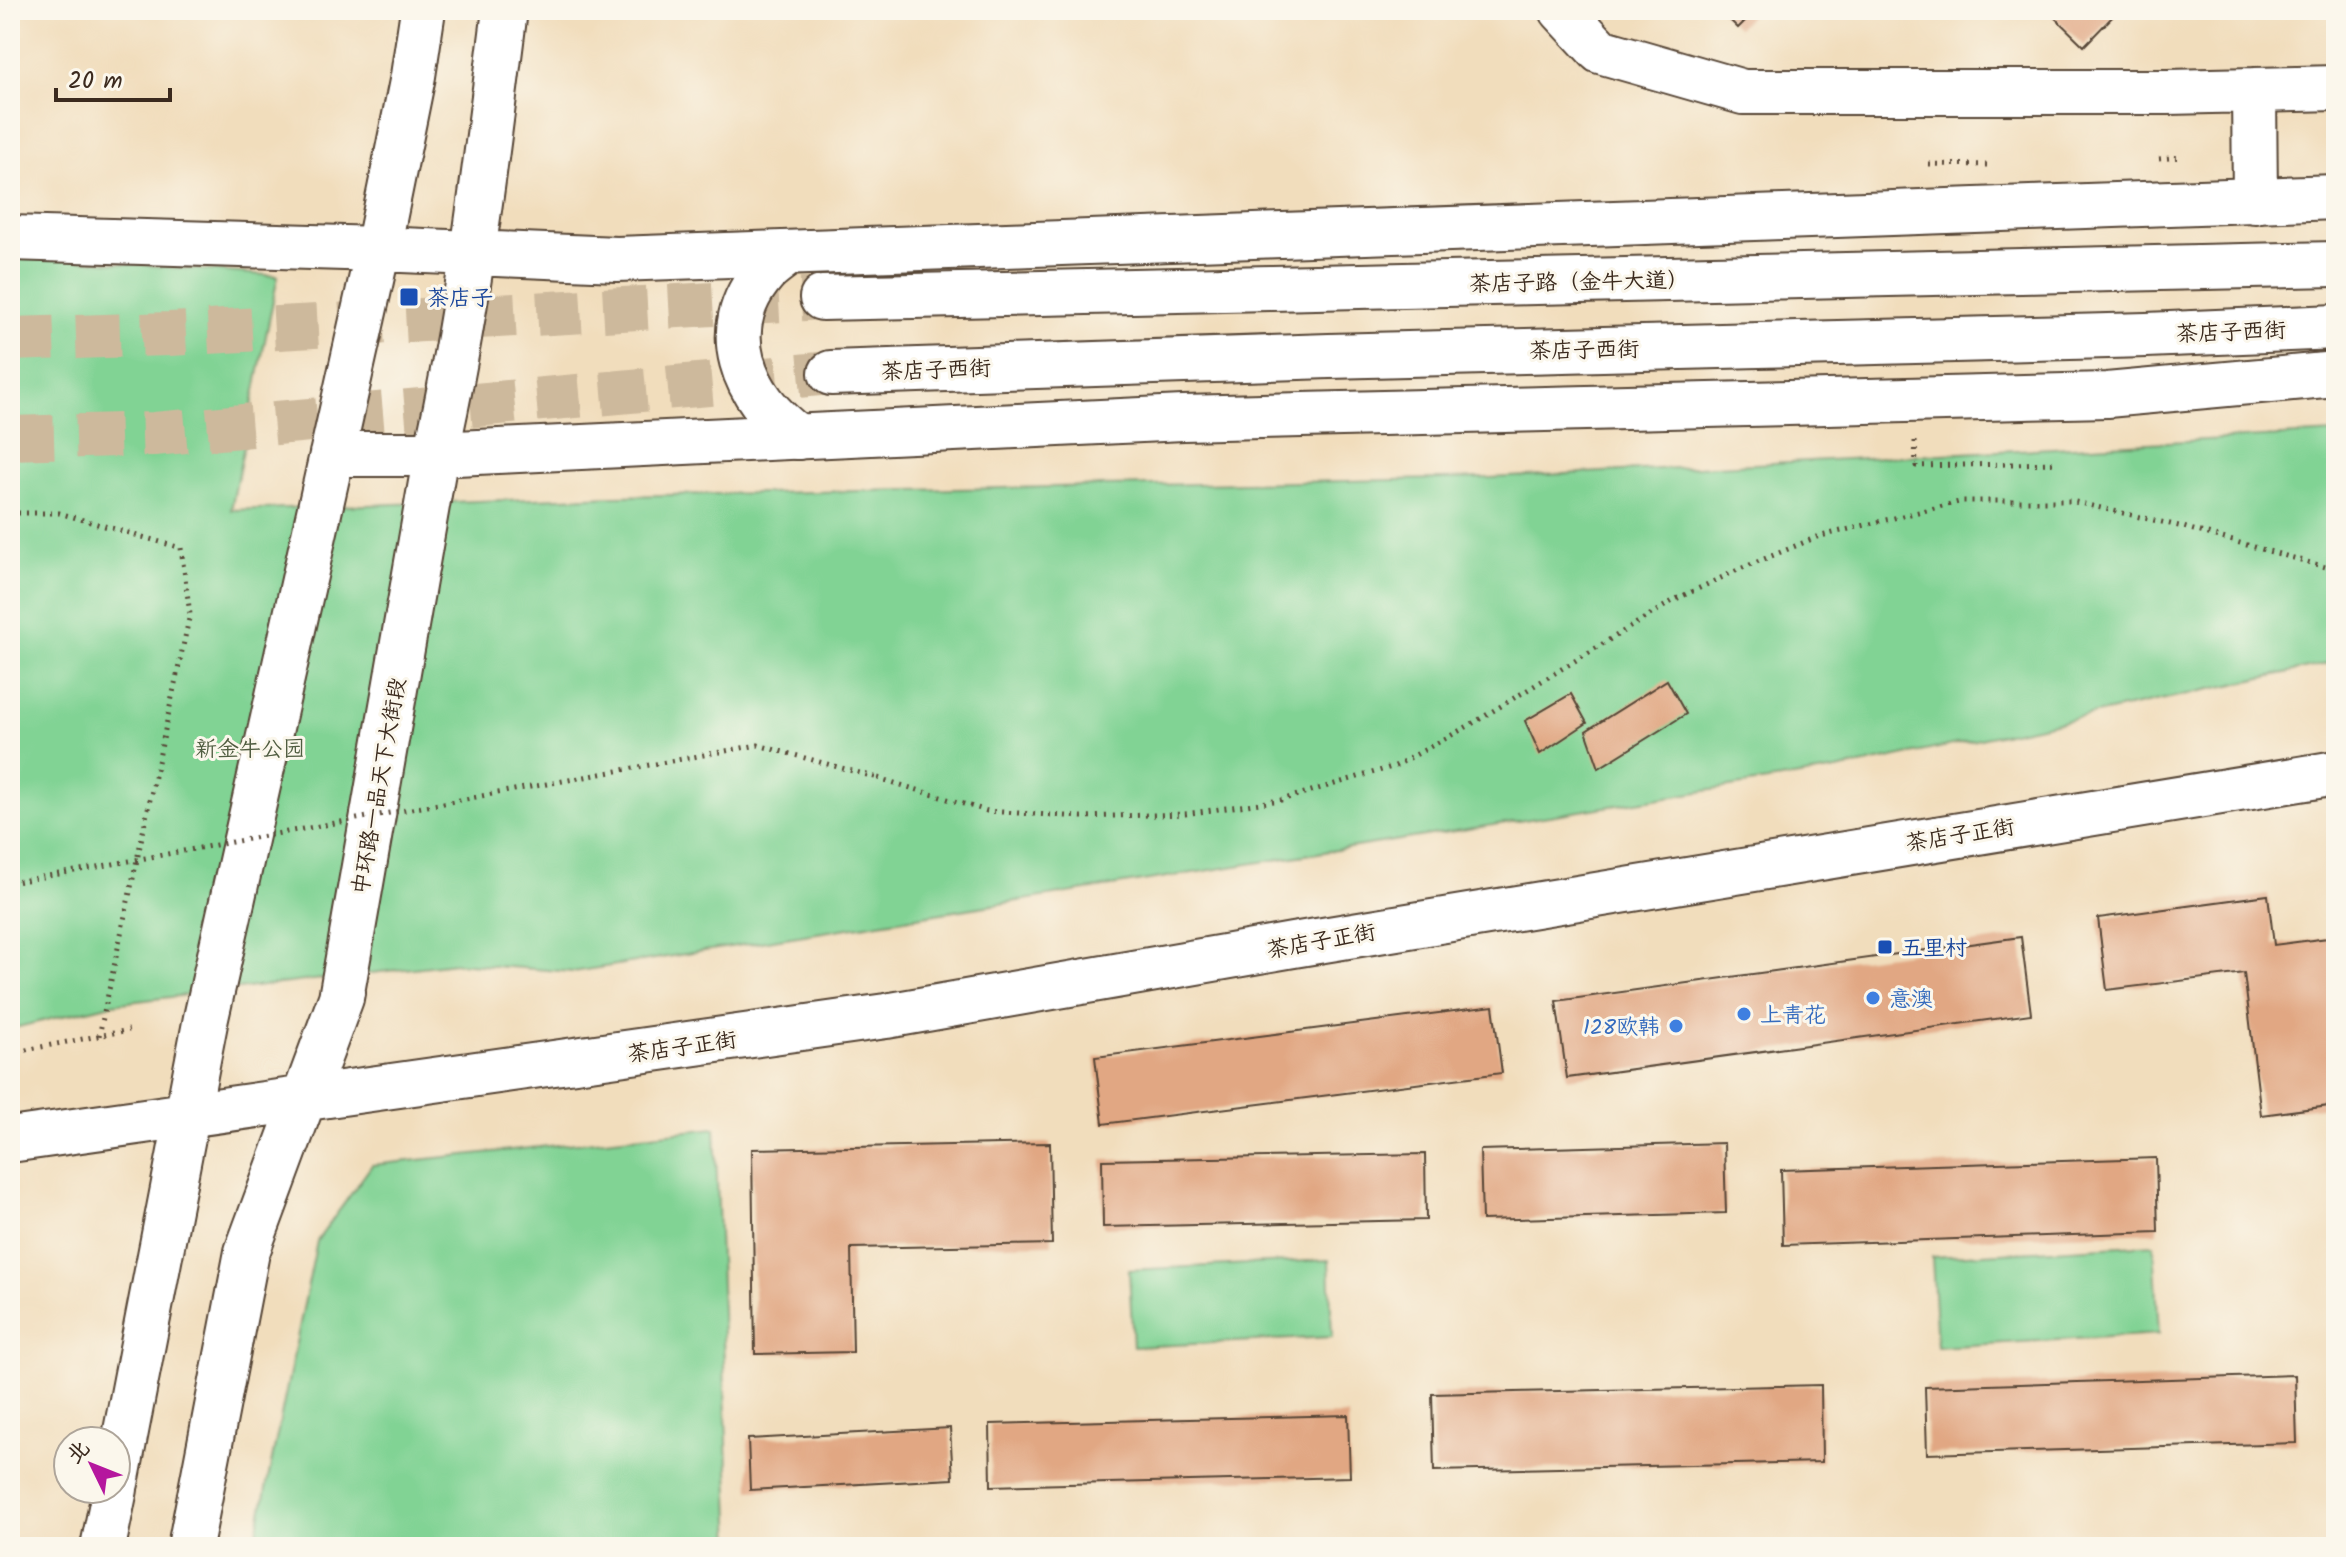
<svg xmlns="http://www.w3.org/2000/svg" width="2346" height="1557" font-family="Kalam,'LXGW WenKai TC',sans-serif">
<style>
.green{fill:#81d394;stroke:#5e7e59;stroke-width:2}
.building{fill:#e1a783}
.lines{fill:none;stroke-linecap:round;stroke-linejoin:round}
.highway-tunnel{stroke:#cdb99c;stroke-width:44;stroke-dasharray:44 22;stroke-linecap:butt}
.minor-casing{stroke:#564536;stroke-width:48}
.major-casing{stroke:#564536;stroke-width:48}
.highway-casing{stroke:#564536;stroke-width:48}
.path{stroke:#564536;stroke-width:5;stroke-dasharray:2 6;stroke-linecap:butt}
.minor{stroke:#fff;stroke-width:44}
.major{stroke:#fff;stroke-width:44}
.highway{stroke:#fff;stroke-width:44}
.path-bridge{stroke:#564536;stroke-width:5;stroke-dasharray:2 6;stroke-linecap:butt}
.transit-dot{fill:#1a4fb4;stroke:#fbf7ec;stroke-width:3}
.shop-dot{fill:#3f7fe0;stroke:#fbf7ec;stroke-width:3}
.labels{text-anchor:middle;stroke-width:6;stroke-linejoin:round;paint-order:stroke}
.street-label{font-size:22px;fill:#3b2a1e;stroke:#fbf7ec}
.transit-label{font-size:22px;fill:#164399;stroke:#fbf7ec;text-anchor:start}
.park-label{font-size:22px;fill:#505d41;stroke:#fbf7ec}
.shop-label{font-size:22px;fill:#366cbe;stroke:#fbf7ec;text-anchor:start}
</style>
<rect width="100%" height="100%" fill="#fbf7ec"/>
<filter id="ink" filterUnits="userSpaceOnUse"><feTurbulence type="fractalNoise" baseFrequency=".0125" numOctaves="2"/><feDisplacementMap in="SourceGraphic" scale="16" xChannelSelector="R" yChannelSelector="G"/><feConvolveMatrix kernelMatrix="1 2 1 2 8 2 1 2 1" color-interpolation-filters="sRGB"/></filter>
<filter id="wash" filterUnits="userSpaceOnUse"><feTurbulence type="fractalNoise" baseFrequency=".006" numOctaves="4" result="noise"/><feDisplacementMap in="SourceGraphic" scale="32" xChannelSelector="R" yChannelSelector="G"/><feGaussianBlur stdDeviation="1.8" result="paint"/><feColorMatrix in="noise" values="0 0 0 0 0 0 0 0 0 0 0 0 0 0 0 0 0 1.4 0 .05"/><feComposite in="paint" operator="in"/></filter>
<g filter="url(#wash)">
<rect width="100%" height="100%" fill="#f1ddbc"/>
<path class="green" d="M34,256L278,276L231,510L615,496L1490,478L2336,433V662L1837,770L573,972L455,963L112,1004L10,1029V258Z
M715,1128L731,1547H254L317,1241L372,1165Z
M2154,1244L2159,1334L1937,1347L1932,1257Z
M1329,1260L1332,1337L1133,1347L1129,1270Z"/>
<g id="blocks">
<path class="building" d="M1720,10H1756L1738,28Z
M2047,10H2119L2084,46Z
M1667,680L1686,714L1599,768L1586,731Z
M1571,694L1587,723L1540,754L1525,721Z
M2268,895L2274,945L2336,937V1105L2261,1115L2244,973L2107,990L2098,918Z
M2021,937L2031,1014L1567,1078L1556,1001Z
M1493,1006L1502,1073L1103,1124L1095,1057Z
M1050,1143L1052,1244L851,1248L853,1352L755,1354L752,1149Z
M1724,1143L1726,1213L1482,1220L1480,1150Z
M1425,1154L1426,1220L1103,1227L1102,1160Z
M2156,1158L2158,1232L1783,1245L1781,1170Z
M2295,1375L2297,1443L1927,1454L1925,1387Z
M2336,1382V1437H2332L2329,1383Z
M1821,1385L1822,1462L1434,1471L1432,1394Z
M1348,1415L1350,1477L991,1486L990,1424Z
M950,1428L953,1479L750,1490L748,1439Z"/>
</g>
</g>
<g filter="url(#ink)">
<use href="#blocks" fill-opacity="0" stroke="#564536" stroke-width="2"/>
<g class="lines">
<path class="highway-tunnel" d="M10,339L170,334L822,298
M10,438L154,434L831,373"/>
<g class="minor-casing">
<path id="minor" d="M1562,10L1600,51L1743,92H2168L2336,88
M2254,90L2255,201
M10,238L378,249
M788,253C780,260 771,265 764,273C715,329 743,398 798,437"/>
</g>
<g class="major-casing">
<path id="major" d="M378,249L617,259L2336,197
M332,454H436L1183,418L2107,395L2336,374
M10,1140L886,1016L1293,945L2336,773
M116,1483L206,1018L378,249L413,76L423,10
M103,1547L115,1489
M190,1547L247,1252L341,998L436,454C469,307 486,159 505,10"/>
</g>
<g class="highway-casing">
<path id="highway" d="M822,298L2336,264
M831,373L1329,356L2146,335L2336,327"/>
</g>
<path class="path" d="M2159,159L2182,157
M1929,164L1989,165
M1915,441L1916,466L2057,463
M10,513H59L181,548L190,614L99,1036
M878,778L987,811L1082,817L1185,814L1281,800L1395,766L1470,725L1676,599L1740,569L1817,537L1963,501H2071L2183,527L2336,570
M10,1053L129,1030"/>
<use href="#minor" class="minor"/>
<use href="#major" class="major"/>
<use href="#highway" class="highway"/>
<path class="path-bridge" d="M10,883L758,745L878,778"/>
</g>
</g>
<g class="transit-dot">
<rect x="399" y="287" width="20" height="20" rx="4"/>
<rect x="1877" y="939" width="16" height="16" rx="4"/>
</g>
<g class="shop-dot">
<circle cx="1873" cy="998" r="8"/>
<circle cx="1744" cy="1014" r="8"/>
<circle cx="1676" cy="1026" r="8"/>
</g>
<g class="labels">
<g class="street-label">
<text transform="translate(1579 281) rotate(-1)" y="8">茶店子路（金牛大道）</text>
<text transform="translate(2231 331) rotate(-2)" y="8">茶店子西街</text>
<text transform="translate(1584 349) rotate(-1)" y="8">茶店子西街</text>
<text transform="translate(936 369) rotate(-2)" y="8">茶店子西街</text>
<text transform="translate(378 786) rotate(-80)" y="8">中环路一品天下大街段</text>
<text transform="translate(1960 834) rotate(-9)" y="8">茶店子正街</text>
<text transform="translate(1321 940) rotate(-10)" y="8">茶店子正街</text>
<text transform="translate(682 1046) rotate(-8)" y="8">茶店子正街</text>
</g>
<g class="transit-label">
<text x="427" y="305">茶店子</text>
<text x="1901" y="955">五里村</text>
</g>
<g class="park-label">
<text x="250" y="756">新金牛公园</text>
</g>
<g class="shop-label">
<text x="1889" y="1006">意澳</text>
<text x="1760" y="1022">上青花</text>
<text x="1660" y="1034" text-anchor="end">128欧韩</text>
</g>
</g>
<rect width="2346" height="1557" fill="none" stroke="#fbf7ec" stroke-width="40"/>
<g transform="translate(92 1465) rotate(313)"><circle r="38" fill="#fbf7ec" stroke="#aea59a" stroke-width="2"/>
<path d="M0-6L14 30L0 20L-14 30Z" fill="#b5179e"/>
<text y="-12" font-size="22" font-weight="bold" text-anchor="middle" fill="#3b2a1e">北</text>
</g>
<path d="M56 88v12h114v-12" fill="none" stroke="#3b2a1e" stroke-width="4"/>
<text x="68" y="88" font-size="24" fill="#3b2a1e" stroke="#fbf7ec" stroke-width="6" paint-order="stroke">20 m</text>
</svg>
